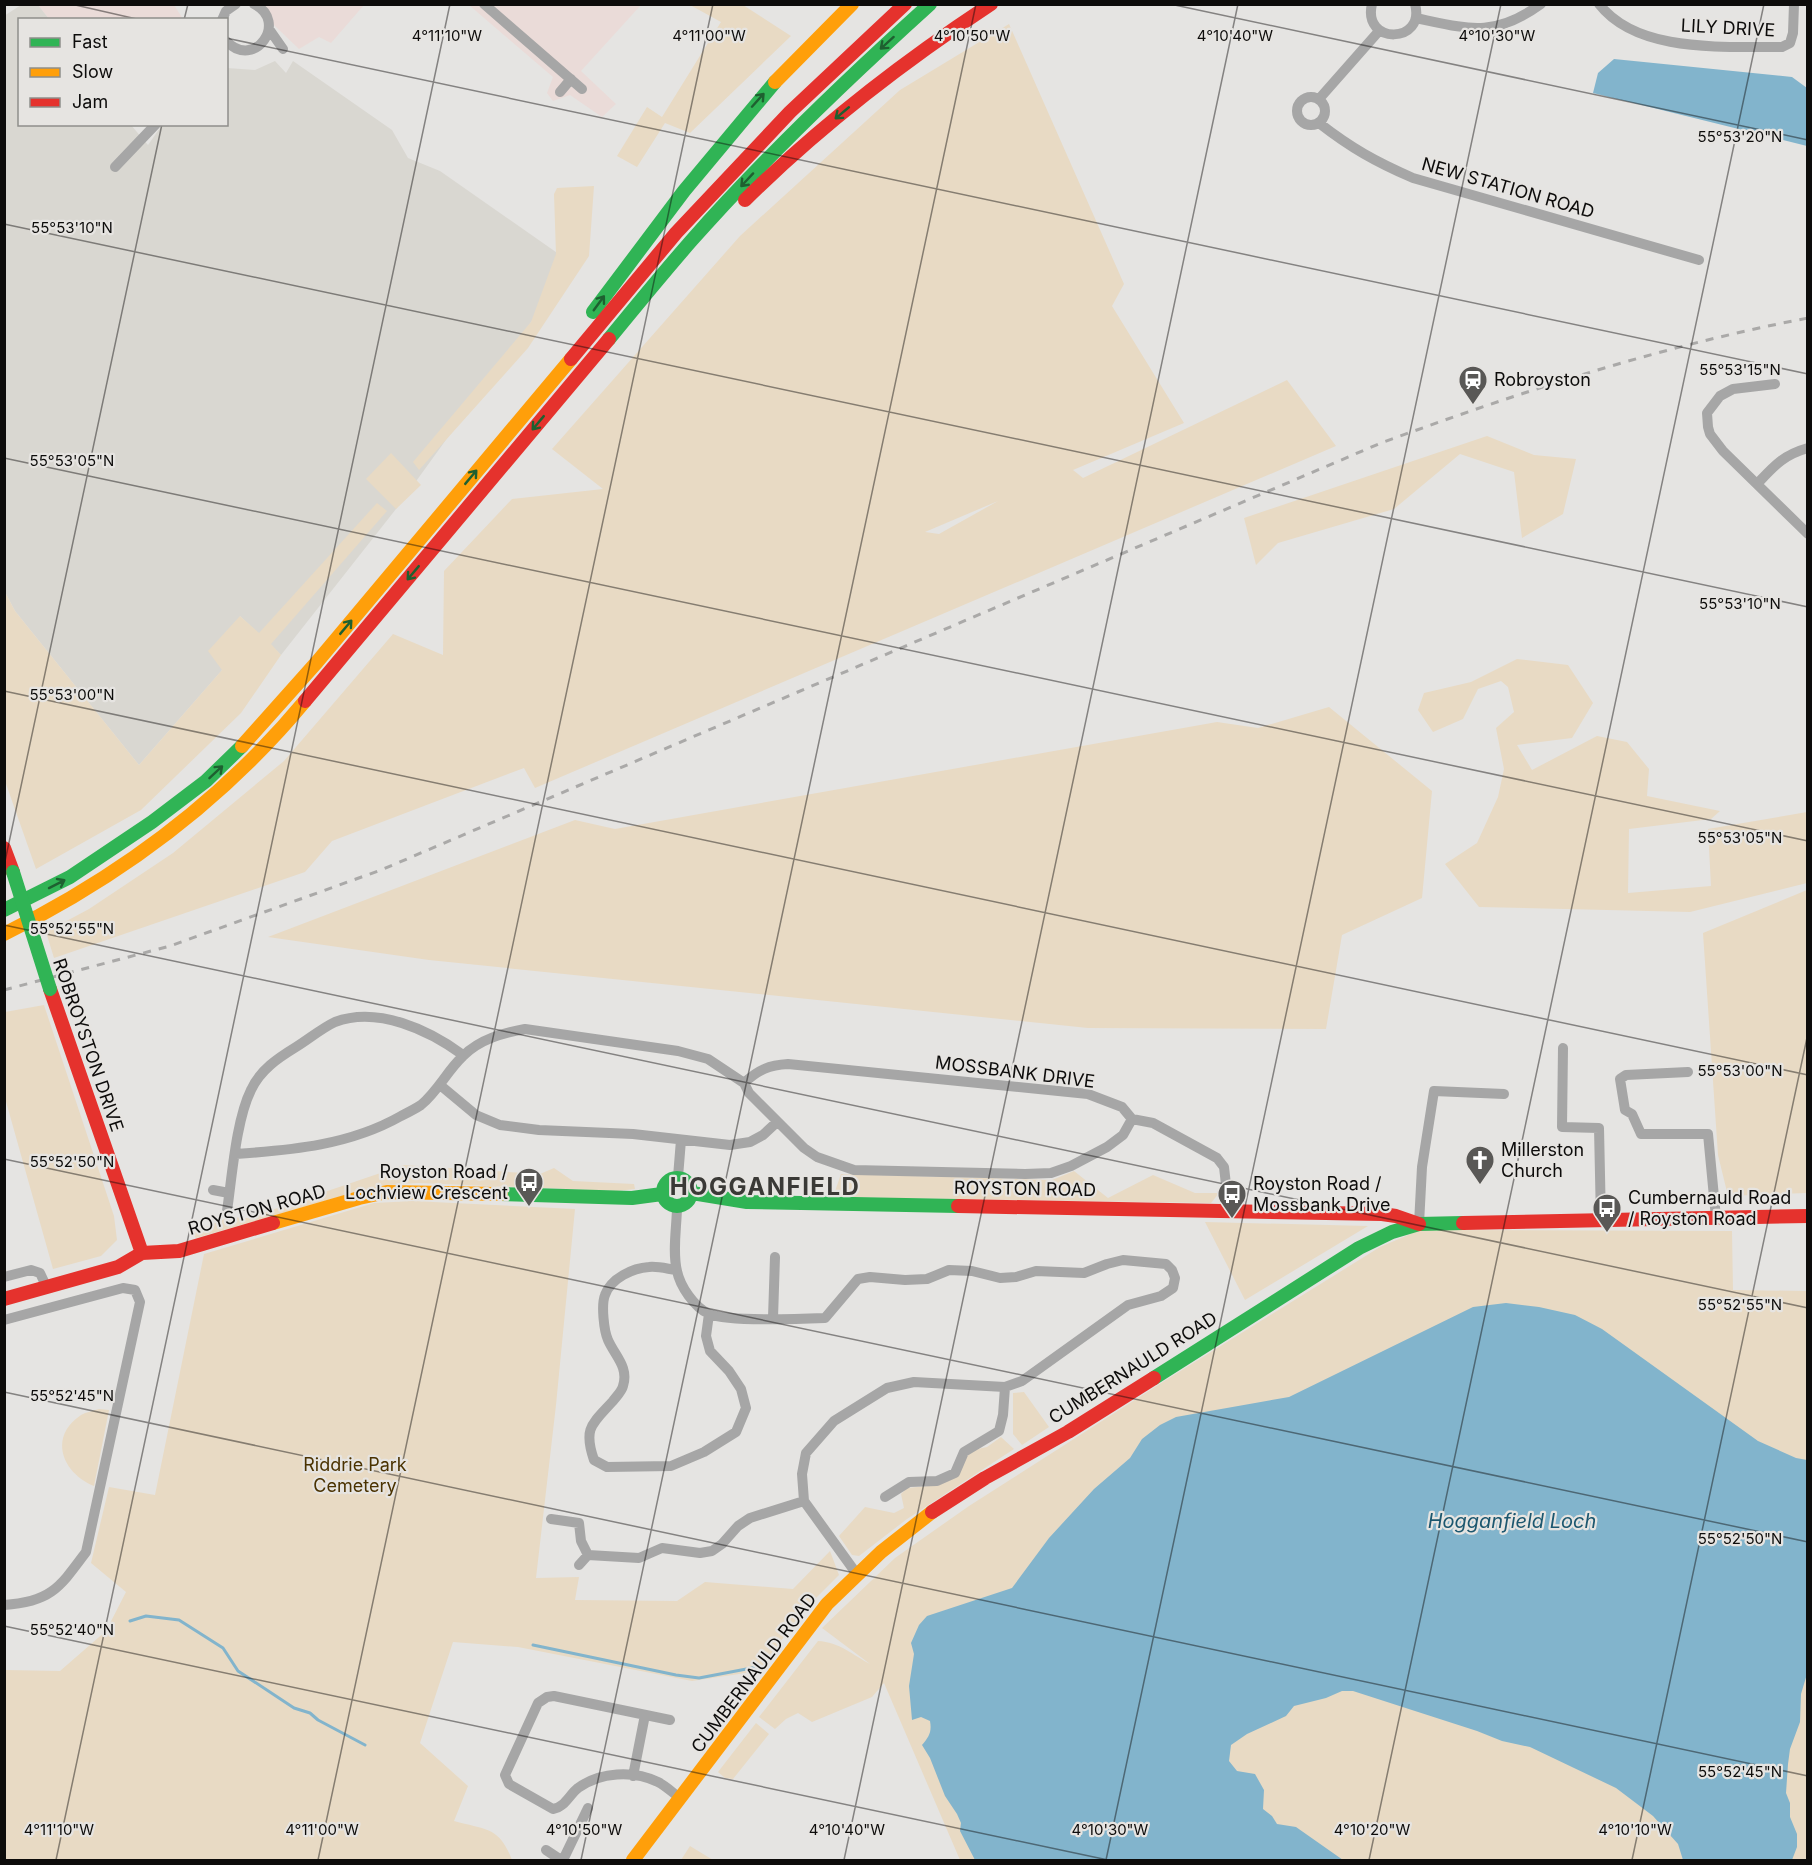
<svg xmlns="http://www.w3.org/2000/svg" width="1812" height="1865" font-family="Inter,sans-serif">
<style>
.commercial{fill:#eadbd8}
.built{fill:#d9d7d1}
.green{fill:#e8dac4;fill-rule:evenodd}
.water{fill:#82b4cc}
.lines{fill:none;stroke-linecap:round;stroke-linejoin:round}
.stream{stroke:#82b4cc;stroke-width:3}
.street{stroke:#a6a6a6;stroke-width:10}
.fast{stroke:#30b455;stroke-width:14}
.slow{stroke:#ff9f0a;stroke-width:14}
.jam{stroke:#e5322d;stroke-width:14}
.rail{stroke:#aaa9a8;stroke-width:3;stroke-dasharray:8 8;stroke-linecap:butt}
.fast-bridge{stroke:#30b455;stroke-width:14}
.oneway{stroke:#1e6030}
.ticks{fill:none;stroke:#0d0c0b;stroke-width:1.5;stroke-opacity:0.45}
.labels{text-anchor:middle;stroke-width:4.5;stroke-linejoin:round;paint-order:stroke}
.street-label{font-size:18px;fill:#0d0c0b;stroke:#e6e4e1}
.poi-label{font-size:18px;fill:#0d0c0b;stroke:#e6e4e1;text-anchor:start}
.park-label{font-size:18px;fill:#4a3200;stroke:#e6e4e1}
.water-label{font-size:20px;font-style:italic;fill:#1c576f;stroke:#e6e4e1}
.district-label{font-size:24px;font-weight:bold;letter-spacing:1.5px;fill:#3a3936;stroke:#e6e4e1}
.ticks-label{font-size:15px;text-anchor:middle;fill:#0d0c0b;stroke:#e6e4e1;stroke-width:4.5;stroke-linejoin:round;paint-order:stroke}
</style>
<rect width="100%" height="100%" fill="#e5e4e2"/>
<path class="commercial" d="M38,5H174L183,19H49Z
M253,5H364L331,43L319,37L299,49Z
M469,5H641L581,71L616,104L602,117L570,95L553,101L547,93L553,77Z"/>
<path class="built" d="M21,5H38L49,19L20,20V124L131,125L148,145L162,125L226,124L227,68L255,70L275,61L286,73L293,61L392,130L408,158L440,171L573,264L396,509L281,655L240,616L223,669L139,765L15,611L5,592L4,16Z"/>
<path class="green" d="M690,5H743L791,36L690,133L665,123L637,167L617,156L647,107L662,117L721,22Z
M1009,24L1124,284L1112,306L1184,423L1073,470L1083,478L1287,380L1336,446L535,788L524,768L332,841L305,872L54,958L46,932L89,909L173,853L284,761L393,634L443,655L444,571L512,499L603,489L552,449L740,236L900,90ZM998,501L939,534L925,532Z
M594,186L589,256L528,348L419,470L413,462L531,322L556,254L554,194L557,188Z
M1487,436L1534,455L1576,459L1563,514L1522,538L1514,472L1460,454L1394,509L1278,543L1256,565L1244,518Z
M391,453L421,485L396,509L366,479Z
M377,503L387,511L271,644L281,655L241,713L141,810L36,869L5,781V592L15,611L139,765L222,670L208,651L240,616L259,633Z
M1517,659L1568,665L1593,703L1572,738L1517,745L1532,770L1597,736L1627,742L1649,769L1647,796L1720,811L1711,819L1629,829L1628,893L1711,886L1708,829L1807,812V883L1690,912L1479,907L1445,864L1477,843L1498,797L1504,769L1496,728L1514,712L1508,687L1501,681L1478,689L1463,719L1433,732L1418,710L1424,693L1471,682Z
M1329,707L1432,791L1422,898L1342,935L1326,1029L1088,1028L429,960L268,937L575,820L615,829L1217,722L1258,728Z
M1807,890V1193L1728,1196L1718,1155L1703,933Z
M44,1005L114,1216L117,1240L101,1256L53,1269L5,1098V1012Z
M404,1165L540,1174L554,1168L573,1181L634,1184L635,1189L617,1191L418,1183L388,1185L359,1191L196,1238L192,1233L229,1217L248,1218Z
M1074,1171L1108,1198L1153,1175L1195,1193H1219L1211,1203L833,1197L841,1174L1052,1180Z
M413,1201L575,1209L556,1405L536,1578L579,1577L575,1600L677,1601L705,1582L793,1589L830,1551L839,1575L802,1612L759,1671L692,1681L518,1647L453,1642L420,1743L468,1786L454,1821C486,1830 499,1826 512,1860H5V1670L60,1671L106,1631L126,1592L91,1563L109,1487L155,1495L204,1254L374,1203Z
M1205,1222L1368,1226L1245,1300Z
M1420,1230L1732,1231L1733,1290L1807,1291V1860H960L884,1683L872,1697L812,1722L798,1713L786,1719L775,1729L759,1717L818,1641C839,1642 853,1655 870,1664L822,1628L895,1558L969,1506L1166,1380L1380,1247Z
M1024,1392L1049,1427L1022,1445L1013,1434V1393Z
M99,1409L109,1410L94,1486C62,1473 48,1437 81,1415C86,1412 93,1411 99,1409Z
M1001,1437L1014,1449L907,1519L859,1556L852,1555L839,1536L865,1507L894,1513L904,1508L901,1494L907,1488L939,1485L973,1450L987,1447Z
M756,1723L769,1734L733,1779L725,1778L718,1772Z
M690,1846L713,1860H681Z"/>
<path class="water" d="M1614,59L1792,77L1807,88V146L1593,93L1598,73Z
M1506,1303L1539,1307L1575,1315L1602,1329L1758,1441L1796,1458L1807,1460V1674L1801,1694L1800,1722L1790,1749L1788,1764L1786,1793L1790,1803V1817L1797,1834V1847L1792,1860H1683L1678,1844L1653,1816L1616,1788L1530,1747L1502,1741L1477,1731L1353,1691H1342L1326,1698L1294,1706L1286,1716L1247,1734L1231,1745L1229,1761L1237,1771L1255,1774L1264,1790L1263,1809L1272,1816L1277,1824L1296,1827L1343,1860H975L960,1831L961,1823L957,1814L945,1796L930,1758L922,1745C929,1737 932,1732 930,1721L921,1717L912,1720L909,1686L914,1654L911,1643L919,1625L927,1616L1012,1588L1049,1538L1094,1489L1130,1458L1142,1439L1160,1425L1176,1417L1289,1397L1473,1307Z"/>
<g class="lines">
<path class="stream" d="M130,1621L146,1616L179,1620L223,1648L238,1671L294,1708L310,1713L318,1720L365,1745
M533,1645L676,1675L699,1678L757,1667"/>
<path class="street" d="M484,4L582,89
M1372,4C1362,45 1426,44 1415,4
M1599,4C1638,54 1725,46 1782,47L1790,43L1793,33L1794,4
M1416,18C1468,29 1494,38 1541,4
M222,20L226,11L236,4
M269,29L283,49
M226,41C255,71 289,21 254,4
M560,92L571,79
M1297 111a14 14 0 1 1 28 0a14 14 0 1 1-28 0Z
M1319,99L1379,31
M1319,123C1351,148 1376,162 1413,178L1699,260
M115,167L156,124
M1775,384L1733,389L1720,396L1707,413L1708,427L1710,434L1723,451L1808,534
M1757,484C1774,466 1783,455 1808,448
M1563,1048L1562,1127L1599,1128L1601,1221
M1688,1072L1626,1075L1620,1079L1625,1110L1632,1114L1641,1134H1708L1716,1218
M744,1083C758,1070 769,1065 788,1064L1088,1094L1122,1107L1132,1119L1153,1123L1217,1158L1224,1167L1229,1211
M440,1085L476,1115L500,1125L539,1130L633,1134L730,1145L750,1142L763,1135L777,1122
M236,1154C293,1150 350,1145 401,1116C407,1113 415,1109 421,1105C438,1091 447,1071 463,1056C480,1039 503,1033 525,1029L678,1051L708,1059L744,1083L749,1093L804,1148L817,1157L854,1170L1025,1174L1051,1173L1071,1166L1107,1147L1123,1135L1132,1119
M678,1177L681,1140
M213,1190L229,1193
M677,1206C677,1226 672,1251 677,1271C680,1286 694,1307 709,1314C729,1322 801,1319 825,1318L858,1279L870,1277L905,1280L927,1279L949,1270L972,1271L1000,1278L1016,1277L1036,1271L1084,1273L1107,1264L1123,1260L1166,1264L1172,1270L1175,1278L1173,1288L1161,1296L1128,1305L1022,1381L1005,1387L914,1382L887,1388L834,1421L806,1453L802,1474L804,1501L856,1573
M227,1211C232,1177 236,1120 251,1090C260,1070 278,1058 296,1047C309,1039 322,1028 335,1022C378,1006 429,1030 463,1055
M1419,1224L1422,1167L1434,1091L1504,1094
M676,1270C668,1269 658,1266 649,1267C633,1268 611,1278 605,1295C601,1305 604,1331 608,1340C615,1356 629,1367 623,1386C622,1391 616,1397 613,1401C592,1424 583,1428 594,1460L607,1467L671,1466L704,1452L736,1432L746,1408L741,1389L729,1371L710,1351L706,1336L709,1314
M4,1277L31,1270L40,1273L47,1288
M773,1318L775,1257
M4,1320L123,1288L135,1290L140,1302L86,1552C60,1587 51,1602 4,1605
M885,1497L909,1482L937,1481L955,1473L964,1452L999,1431L1003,1415L1005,1387
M551,1519L579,1523L581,1541L588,1555
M579,1565L588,1555L639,1558L662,1548L700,1553L712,1551L722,1544L738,1526L750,1518L804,1501
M670,1720L554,1696L547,1697L538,1703L505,1775L509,1784L553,1809C565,1807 569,1795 578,1788C600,1772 633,1770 658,1782C666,1786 673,1793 681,1799
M633,1776L645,1715
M546,1850L561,1860
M563,1860L588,1808"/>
<path class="fast" d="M593,312L684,191L775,82
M609,339C636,306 663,273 691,241C765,157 847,79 930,4
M4,910L70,877L152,822L206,781L242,746
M663 1192a14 14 0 1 1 28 0a14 14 0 1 1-28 0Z
M692,1193L747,1202L958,1206
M501,1194L632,1198L662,1194
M1154,1378L1359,1248L1392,1232L1419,1224L1463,1223"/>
<path class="slow" d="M775,82L852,4
M242,746L317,662L571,359
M4,934C119,877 222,801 305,701
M273,1223L359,1198L387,1192L501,1194
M633,1860L827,1604L881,1552L932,1512"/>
<path class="jam" d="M745,200C820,126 903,62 991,4
M571,359L676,233L790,112L905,4
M305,701L609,339
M4,848L13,872
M50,989L142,1253
M958,1206L1382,1214L1396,1216L1419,1224
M1463,1223L1808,1216
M4,1299L118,1267L142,1253L179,1251L273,1223
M932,1512L985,1478L1068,1432L1154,1378"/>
<path class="rail" d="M4,990L170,946L381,870L1381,443C1520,392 1661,346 1808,318"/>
<path class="fast-bridge" d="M13,872L50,989"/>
</g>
<defs><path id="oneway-shaft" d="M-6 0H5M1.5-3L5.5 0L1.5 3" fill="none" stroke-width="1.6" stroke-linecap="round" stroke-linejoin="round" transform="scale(1.5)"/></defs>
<g class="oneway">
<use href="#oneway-shaft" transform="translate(887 43) rotate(138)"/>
<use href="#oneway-shaft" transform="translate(758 100) rotate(-48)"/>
<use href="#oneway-shaft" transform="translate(842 113) rotate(140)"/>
<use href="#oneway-shaft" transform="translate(747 180) rotate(133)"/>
<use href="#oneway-shaft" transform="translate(599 303) rotate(-54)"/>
<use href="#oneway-shaft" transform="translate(538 423) rotate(130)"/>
<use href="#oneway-shaft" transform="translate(471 477) rotate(-50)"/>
<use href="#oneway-shaft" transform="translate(413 573) rotate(130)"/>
<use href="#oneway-shaft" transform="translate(346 627) rotate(-50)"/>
<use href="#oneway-shaft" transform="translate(216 772) rotate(-43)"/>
<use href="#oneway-shaft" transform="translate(57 884) rotate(-27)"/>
</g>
<path class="ticks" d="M71,4L141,20M1170,4L1808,140M184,20L188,4M226,38L1808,374M4,224L1808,607M4,458L1808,841M4,691L1808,1075M4,866L162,124M4,925L1808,1308M4,1159L1808,1542M4,1392L1808,1776M4,1626L1108,1860M4,1860H9M56,1860L450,4M318,1860L713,4M581,1860L976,4M844,1860L1238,4M1106,1860L1501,4M1369,1860L1764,4M1632,1860L1808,1033"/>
<defs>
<g id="station-pin" transform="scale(1.5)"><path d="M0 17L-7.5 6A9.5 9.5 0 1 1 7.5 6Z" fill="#595856" stroke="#e6e4e1"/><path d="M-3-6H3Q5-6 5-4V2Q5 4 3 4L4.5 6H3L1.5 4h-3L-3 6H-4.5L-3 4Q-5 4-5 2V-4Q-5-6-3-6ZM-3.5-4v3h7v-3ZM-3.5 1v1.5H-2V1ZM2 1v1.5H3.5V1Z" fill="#fff"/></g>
<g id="church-pin" transform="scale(1.5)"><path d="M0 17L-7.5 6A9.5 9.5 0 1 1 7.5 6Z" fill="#595856" stroke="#e6e4e1"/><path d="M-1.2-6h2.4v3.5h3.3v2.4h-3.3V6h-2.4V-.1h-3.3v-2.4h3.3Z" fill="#fff"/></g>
<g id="bus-pin" transform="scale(1.5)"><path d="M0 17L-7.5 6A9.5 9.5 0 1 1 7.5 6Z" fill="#595856" stroke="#e6e4e1"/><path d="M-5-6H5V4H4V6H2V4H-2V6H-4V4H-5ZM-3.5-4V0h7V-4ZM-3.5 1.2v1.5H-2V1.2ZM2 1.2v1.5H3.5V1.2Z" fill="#fff"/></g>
</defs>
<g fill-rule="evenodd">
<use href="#station-pin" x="1473" y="380"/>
<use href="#church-pin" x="1480" y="1160"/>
<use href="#bus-pin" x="529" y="1182"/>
<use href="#bus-pin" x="1232" y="1194"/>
<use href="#bus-pin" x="1607" y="1208"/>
</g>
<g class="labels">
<g class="street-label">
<text transform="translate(1728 28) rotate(3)" y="6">LILY DRIVE</text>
<text transform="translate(1508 188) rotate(16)" y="6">NEW STATION ROAD</text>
<text transform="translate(88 1045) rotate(71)" y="6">ROBROYSTON DRIVE</text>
<text transform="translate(1015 1072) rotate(7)" y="6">MOSSBANK DRIVE</text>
<text transform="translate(1025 1189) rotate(1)" y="6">ROYSTON ROAD</text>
<text transform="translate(257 1210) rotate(-16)" y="6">ROYSTON ROAD</text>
<text transform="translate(1133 1368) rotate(-32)" y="6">CUMBERNAULD ROAD</text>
<text transform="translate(754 1673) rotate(-53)" y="6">CUMBERNAULD ROAD</text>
</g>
<g class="poi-label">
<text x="1494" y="386">Robroyston</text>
<text x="1501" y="1156">Millerston<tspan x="1501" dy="21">Church</tspan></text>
<text x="508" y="1178" text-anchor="end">Royston Road /<tspan x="508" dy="21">Lochview Crescent</tspan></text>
<text x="1253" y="1190">Royston Road /<tspan x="1253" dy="21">Mossbank Drive</tspan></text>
<text x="1628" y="1204">Cumbernauld Road<tspan x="1628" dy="21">/ Royston Road</tspan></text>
</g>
<g class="park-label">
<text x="355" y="1471">Riddrie Park<tspan x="355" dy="21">Cemetery</tspan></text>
</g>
<g class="water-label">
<text x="1512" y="1528">Hogganfield Loch</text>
</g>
<g class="district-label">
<text x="765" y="1195">HOGGANFIELD</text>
</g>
</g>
<g class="ticks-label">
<text x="447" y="41">4°11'10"W</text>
<text x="709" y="41">4°11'00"W</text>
<text x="972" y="41">4°10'50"W</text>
<text x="1235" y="41">4°10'40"W</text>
<text x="1497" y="41">4°10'30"W</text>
<text x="1740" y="142">55°53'20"N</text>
<text x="72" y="233">55°53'10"N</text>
<text x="1740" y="375">55°53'15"N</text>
<text x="72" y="466">55°53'05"N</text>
<text x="1740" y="609">55°53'10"N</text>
<text x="72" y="700">55°53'00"N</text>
<text x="1740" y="843">55°53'05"N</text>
<text x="72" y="934">55°52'55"N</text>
<text x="1740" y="1076">55°53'00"N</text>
<text x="72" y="1167">55°52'50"N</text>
<text x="1740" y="1310">55°52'55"N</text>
<text x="72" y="1401">55°52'45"N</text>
<text x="1740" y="1544">55°52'50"N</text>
<text x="72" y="1635">55°52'40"N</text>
<text x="1740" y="1777">55°52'45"N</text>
<text x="59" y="1835">4°11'10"W</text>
<text x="322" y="1835">4°11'00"W</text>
<text x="584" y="1835">4°10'50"W</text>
<text x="847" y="1835">4°10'40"W</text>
<text x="1110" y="1835">4°10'30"W</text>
<text x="1372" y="1835">4°10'20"W</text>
<text x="1635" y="1835">4°10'10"W</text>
</g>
<rect width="1812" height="1865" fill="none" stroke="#0d0c0b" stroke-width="12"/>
<rect x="18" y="18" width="210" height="108" fill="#e6e4e1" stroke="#8f8e8b" stroke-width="1.5"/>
<rect x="30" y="38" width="30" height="9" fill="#30b455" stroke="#8f8e8b" stroke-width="1.5"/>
<text x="72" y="48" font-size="18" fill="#0d0c0b">Fast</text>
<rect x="30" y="68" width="30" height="9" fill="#ff9f0a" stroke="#8f8e8b" stroke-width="1.5"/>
<text x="72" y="78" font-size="18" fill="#0d0c0b">Slow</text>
<rect x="30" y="98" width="30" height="9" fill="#e5322d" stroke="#8f8e8b" stroke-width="1.5"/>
<text x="72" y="108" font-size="18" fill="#0d0c0b">Jam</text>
</svg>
